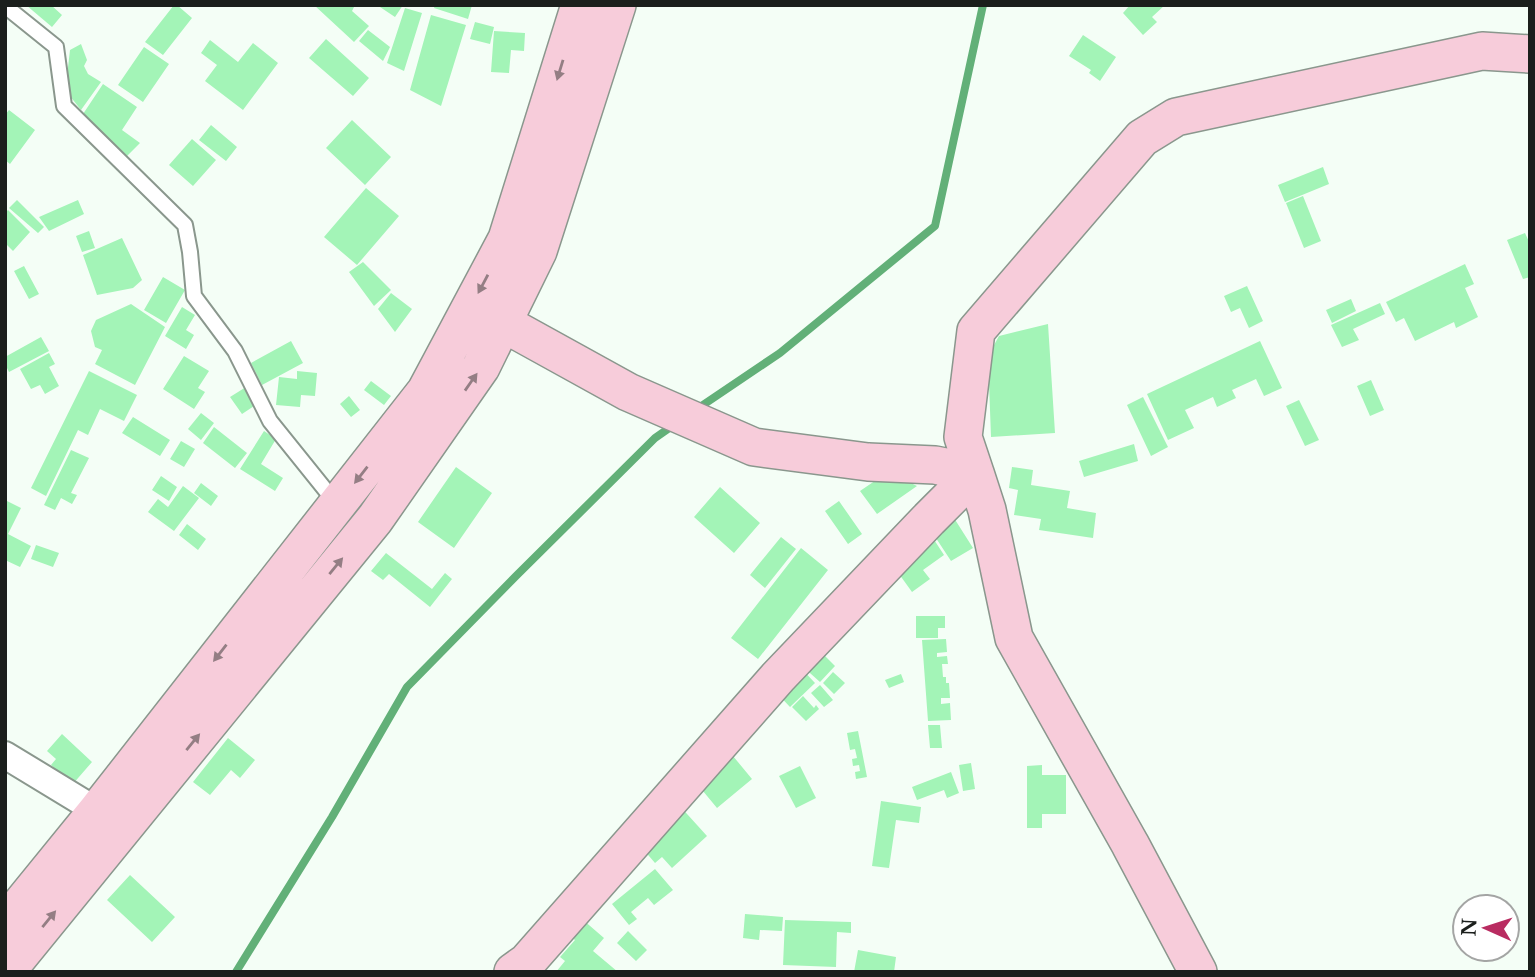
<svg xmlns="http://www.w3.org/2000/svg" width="1535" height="977" font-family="'Libre Baskerville',serif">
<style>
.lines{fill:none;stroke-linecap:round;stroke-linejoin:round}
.stream{stroke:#62b078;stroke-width:8}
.building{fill:#a3f4b7}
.lane-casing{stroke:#8a978d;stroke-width:18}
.street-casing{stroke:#8a978d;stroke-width:30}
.secondary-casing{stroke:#8a978d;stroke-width:40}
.lane{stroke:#fff;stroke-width:14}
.street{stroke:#fff;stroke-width:26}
.secondary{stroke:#f7ccda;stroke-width:37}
.oneway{fill:#947e84}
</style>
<rect width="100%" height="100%" fill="#f4fef6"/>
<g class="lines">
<path class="stream" d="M697,409L780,353L935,226L983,5
M236,972L332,817L407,687L516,576L655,438L675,424"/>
</g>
<path class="building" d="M26,5H51L62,15L52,27Z
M174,5H177L192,18L163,55L145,42Z
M314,5H355L352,11L369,26L354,42Z
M377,5H403L395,17Z
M435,5H472L468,19L434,8Z
M1130,5H1165L1152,17L1157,22L1143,35L1123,13Z
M405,8L422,13L404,71L387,63Z
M431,15L466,25L441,106L410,90Z
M475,22L494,27L490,44L470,39Z
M368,30L390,47L383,61L359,41Z
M494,31L525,33L524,51L511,50L509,73L491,72Z
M1083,35L1116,57L1100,81L1089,73L1091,70L1069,56Z
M326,39L369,78L353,96L309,58Z
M210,40L238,62L253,43L278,63L243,110L205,81L217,65L201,53Z
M81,44L87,60L84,66L88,74L101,82L81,110L70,96L67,76L70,50Z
M144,47L169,64L143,102L118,85Z
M103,84L137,107L122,130L140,143L126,157L83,114Z
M9,110L35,130L10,164L5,160V115Z
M352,120L391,157L365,185L326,148Z
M211,125L237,147L226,161L199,140Z
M192,139L216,160L193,186L169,165Z
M1323,167L1329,184L1285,202L1278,185Z
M366,188L399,216L357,265L324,237Z
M1303,196L1321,241L1304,248L1286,203Z
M17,200L44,227L38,233L9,208Z
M78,200L84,214L49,231L39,217Z
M8,210L30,232L13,251L5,243V213Z
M89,231L95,248L82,252L76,236Z
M1525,233L1530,244V277L1523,279L1507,240Z
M122,238L142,280L133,288L97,295L83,255Z
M363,262L391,290L374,306L349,272Z
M1465,264L1474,284L1465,288L1478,317L1456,328L1454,322L1415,341L1404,318L1396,322L1386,302Z
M24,266L39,294L29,299L14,271Z
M163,277L185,290L166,323L144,310Z
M1247,286L1263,321L1249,328L1240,308L1231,312L1224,296Z
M391,293L412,309L395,332L378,309Z
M1351,299L1356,311L1332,323L1326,310Z
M1380,303L1385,314L1353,329L1359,340L1342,347L1331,325Z
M131,304L165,327L135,385L95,364L102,350L95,347L91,331L96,320Z
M182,307L195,315L186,330L194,335L186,349L165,336Z
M1048,324L1055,433L991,437L988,356L999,336Z
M41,337L49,351L9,372L5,364V357Z
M291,341L303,363L262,385L251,363Z
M1260,341L1282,388L1264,396L1256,379L1232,390L1236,398L1217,407L1213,397L1185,410L1194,428L1168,440L1147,394Z
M49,353L55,364L49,367L59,386L45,394L40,385L31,389L20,369Z
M184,356L209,371L198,388L205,392L194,409L163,389Z
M89,371L137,395L124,421L100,409L88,435L78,430L46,496L31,488Z
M297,371L317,373L315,396L301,395L300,407L276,405L279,377L297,379Z
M1371,380L1384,410L1370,416L1357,386Z
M371,381L391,396L384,405L364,390Z
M246,387L257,404L242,414L230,397Z
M349,396L360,410L351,417L340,404Z
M1143,397L1168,447L1151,456L1127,405Z
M1299,400L1319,440L1305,446L1286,406Z
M201,413L214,423L201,440L188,429Z
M133,417L170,440L160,456L122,433Z
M214,427L247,453L235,468L203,443Z
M264,431L276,439L261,464L283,478L275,491L240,469Z
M181,441L195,449L184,467L170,459Z
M1134,444L1138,461L1084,477L1079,461Z
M71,450L89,458L71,493L77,495L72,504L61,498L55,510L44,505Z
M456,467L492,493L454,548L418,522Z
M1012,467L1033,470L1031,485L1070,491L1067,508L1096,513L1093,538L1039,530L1041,519L1014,515L1018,490L1009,488Z
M888,472L917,486L877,514L860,491Z
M161,476L177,487L169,501L152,490Z
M201,483L218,496L211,506L194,493Z
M183,486L199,498L174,531L148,512L158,499L168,507Z
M720,487L760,523L734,553L694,517Z
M5,500L21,508L8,534L31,546L20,567L5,560Z
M839,501L862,534L848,544L825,511Z
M954,518L973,548L951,561L932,532Z
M187,524L206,539L198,550L179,535Z
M929,532L944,555L923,570L930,579L912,592L889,560Z
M781,537L796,549L765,588L750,575Z
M36,545L59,553L53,567L31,559Z
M801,548L828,570L758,659L731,638Z
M386,553L432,589L445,573L452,579L430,607L389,574L383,580L371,571Z
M916,616H945V628H938V638H916Z
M946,639L947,652L937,653V657L947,656L948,664H942L943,677H946V683H949L950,698H941V704L950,703L951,720L928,721L922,640Z
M817,648L835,666L820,682L801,665Z
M799,666L815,683L790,707L774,690Z
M833,672L845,683L834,694L823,683Z
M901,674L904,682L889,688L885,680Z
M820,685L833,700L824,707L811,693Z
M803,696L814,708L816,705L819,709L806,721L792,707Z
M928,725H940L942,748H930Z
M858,731L867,777L856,779L855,772L860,771L859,765L853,766L852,759L857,758L855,749L850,750L847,733Z
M62,734L92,762L72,785L51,765L56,759L47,751Z
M228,738L255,760L240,778L231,770L210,795L193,782Z
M728,750L752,779L717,808L693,779Z
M971,763L975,789L963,791L959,765Z
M1042,765V775H1066V814H1042V828H1027V766Z
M800,766L816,798L796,808L779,776Z
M951,772L959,793L947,798L944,790L917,800L912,787Z
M881,801L921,807L919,823L896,820L889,868L872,866Z
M678,804L707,836L672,868L662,857L655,863L637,842Z
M655,869L673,890L654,905L648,898L631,912L637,919L629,925L612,904Z
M130,875L175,917L152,942L107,900Z
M745,914L783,917L782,931L760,930L759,940L743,938Z
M582,919L604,938L593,951L618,972H556L565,961L560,957L575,940L569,935Z
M785,920L851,922V933L837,932L836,967L783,965Z
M628,931L647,950L636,961L617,943Z
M858,950L896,957L894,972H854Z"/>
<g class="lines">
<g class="lane-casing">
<path id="lane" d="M5,6L56,47L64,106L185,225L190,252L194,296L235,351L270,421L336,503"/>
</g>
<g class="street-casing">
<path id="street" d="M5,755L97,811"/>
</g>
<g class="secondary-casing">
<path id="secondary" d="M503,323L628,392L754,447L868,462L935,465L975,473L963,437L976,331L1142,138L1176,117L1482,51L1530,54
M5,924L97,811L426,391L507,239L580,5
M6,972L375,519L481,367L538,251L617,5
M513,972L527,962L778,677L929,519L975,473L987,510L1014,638L1130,844L1198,972"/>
</g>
<use href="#lane" class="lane"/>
<use href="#street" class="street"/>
<use href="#secondary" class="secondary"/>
</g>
<defs><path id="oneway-solid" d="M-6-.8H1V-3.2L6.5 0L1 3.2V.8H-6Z" transform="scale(1.75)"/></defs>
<g class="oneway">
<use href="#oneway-solid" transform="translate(560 70) rotate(107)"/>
<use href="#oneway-solid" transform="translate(483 284) rotate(118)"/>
<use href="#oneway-solid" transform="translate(471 382) rotate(-55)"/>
<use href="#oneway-solid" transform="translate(361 475) rotate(128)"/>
<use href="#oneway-solid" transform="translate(336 566) rotate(-51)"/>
<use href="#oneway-solid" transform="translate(220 653) rotate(128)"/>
<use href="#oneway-solid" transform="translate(193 742) rotate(-51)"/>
<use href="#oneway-solid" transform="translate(49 919) rotate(-51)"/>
</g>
<rect width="1535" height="977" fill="none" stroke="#1b1f1c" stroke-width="14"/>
<g transform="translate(1486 928) rotate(273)"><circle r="33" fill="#ffffff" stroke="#a4a5a4" stroke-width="2"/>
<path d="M0-5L12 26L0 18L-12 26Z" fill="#b92c61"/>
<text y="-10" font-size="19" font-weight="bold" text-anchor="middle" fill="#1b1f1c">N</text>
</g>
</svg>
